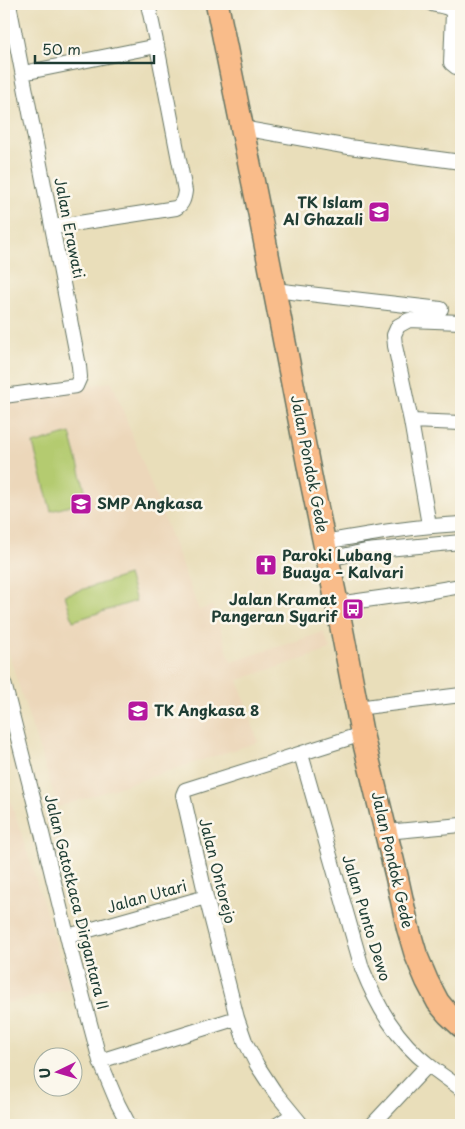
<svg xmlns="http://www.w3.org/2000/svg" width="465" height="1129" font-family="'Playpen Sans',sans-serif">
<style>
.built{fill:#ecd7ba}
.green{fill:#b4cb6f;stroke:#6a8452}
.lines{fill:none;stroke-linecap:round;stroke-linejoin:round}
.minor-casing{stroke:#667563;stroke-width:16}
.primary-casing{stroke:#667563;stroke-width:25}
.minor{stroke:#fff;stroke-width:14}
.primary{stroke:#f9bc8a;stroke-width:22}
.labels{text-anchor:middle;stroke-width:5;stroke-linejoin:round;paint-order:stroke}
.poi-label{font-size:15px;font-weight:bold;fill:#1f3d34;stroke:#fbf7ec;text-anchor:start}
.street-label{font-size:15px;fill:#1f3d34;stroke:#fbf7ec}
</style>
<rect width="100%" height="100%" fill="#fbf7ec"/>
<filter id="ink" filterUnits="userSpaceOnUse"><feTurbulence type="fractalNoise" baseFrequency=".02" numOctaves="2"/><feDisplacementMap in="SourceGraphic" scale="10" xChannelSelector="R" yChannelSelector="G"/><feConvolveMatrix kernelMatrix="1 2 1 2 8 2 1 2 1" color-interpolation-filters="sRGB"/></filter>
<filter id="wash" filterUnits="userSpaceOnUse"><feTurbulence type="fractalNoise" baseFrequency=".0096" numOctaves="4" result="noise"/><feDisplacementMap in="SourceGraphic" scale="20" xChannelSelector="R" yChannelSelector="G"/><feGaussianBlur stdDeviation="1.12" result="paint"/><feColorMatrix in="noise" values="0 0 0 0 0 0 0 0 0 0 0 0 0 0 0 0 0 1.4 0 .05"/><feComposite in="paint" operator="in"/></filter>
<g filter="url(#wash)">
<rect width="100%" height="100%" fill="#e9deba"/>
<path class="built" d="M112,382L199,610L213,606L231,662L324,632L330,650L238,680L258,742L58,807L14,671L4,635V398Z
M4,779L70,988L4,1004Z"/>
<path class="green" d="M70,433L88,501L51,511L33,444Z
M128,575L136,601L73,621L65,595Z"/>
</g>
<g filter="url(#ink)">
<g class="lines">
<g class="minor-casing">
<path id="minor" d="M432,4C439,6 449,6 453,12L451,63L456,67L461,68
M23,73L157,46
M242,128L349,147L461,162
M53,227L176,208C183,204 184,198 185,191L157,46L148,4
M274,290L441,309
M4,396L76,386L80,377L79,366L9,4
M411,421L461,423
M429,525L411,421L395,346L394,335L398,326L409,320L461,322
M324,542C370,534 415,526 461,524
M328,559L366,551L461,542
M337,604L394,596L414,594L461,586
M4,683L38,817L72,956L100,1061L118,1104L129,1125
M357,708L461,695
M301,754L362,968C377,1006 396,1040 430,1066C440,1074 451,1081 461,1089
M386,832L461,825
M68,936L206,897
M100,1061L237,1018
M277,1125L293,1115
M302,1125L274,1091L257,1065L245,1041L237,1018L206,897L183,795L185,790L362,734
M372,1125L428,1065"/>
</g>
<g class="primary-casing">
<path id="primary" d="M217,4L261,221L311,479L337,604L362,734L397,878L408,928L416,955L427,981L438,1002L448,1014L461,1026"/>
</g>
<use href="#minor" class="minor"/>
<use href="#primary" class="primary"/>
</g>
</g>
<defs>
<g id="school-square" transform="scale(1.125)"><rect x="-9" y="-9" width="18" height="18" rx="4" fill="#b5179e" stroke="#fbf7ec"/><path d="M0-5L7-2L0 1L-7-2ZM-4 1L0 2.5L4 1V4Q0 6-4 4Z" fill="#fff"/></g>
<g id="church-square" transform="scale(1.125)"><rect x="-9" y="-9" width="18" height="18" rx="4" fill="#b5179e" stroke="#fbf7ec"/><path d="M-1.2-6h2.4v3.5h3.3v2.4h-3.3V6h-2.4V-.1h-3.3v-2.4h3.3Z" fill="#fff"/></g>
<g id="bus-square" transform="scale(1.125)"><rect x="-9" y="-9" width="18" height="18" rx="4" fill="#b5179e" stroke="#fbf7ec"/><path d="M-5-6H5V4H4V6H2V4H-2V6H-4V4H-5ZM-3.5-4V0h7V-4ZM-3.5 1.2v1.5H-2V1.2ZM2 1.2v1.5H3.5V1.2Z" fill="#fff"/></g>
</defs>
<g fill-rule="evenodd">
<use href="#school-square" x="379" y="212"/>
<use href="#school-square" x="81" y="504"/>
<use href="#church-square" x="266" y="565"/>
<use href="#bus-square" x="353" y="609"/>
<use href="#school-square" x="138" y="711"/>
</g>
<g class="labels">
<g class="poi-label">
<text x="363" y="208" text-anchor="end">TK Islam<tspan x="363" dy="17">Al Ghazali</tspan></text>
<text x="97" y="509">SMP Angkasa</text>
<text x="282" y="561">Paroki Lubang<tspan x="282" dy="17">Buaya – Kalvari</tspan></text>
<text x="337" y="605" text-anchor="end">Jalan Kramat<tspan x="337" dy="17">Pangeran Syarif</tspan></text>
<text x="154" y="716">TK Angkasa 8</text>
</g>
<g class="street-label">
<text transform="translate(69 228) rotate(79)" y="5">Jalan Erawati</text>
<text transform="translate(309 464) rotate(79)" y="5">Jalan Pondok Gede</text>
<text transform="translate(392 860) rotate(77)" y="5">Jalan Pondok Gede</text>
<text transform="translate(217 871) rotate(76)" y="5">Jalan Ontorejo</text>
<text transform="translate(147 897) rotate(-16)" y="5">Jalan Utari</text>
<text transform="translate(76 902) rotate(76)" y="5">Jalan Gatotkaca Dirgantara II</text>
<text transform="translate(366 918) rotate(73)" y="5">Jalan Punto Dewo</text>
</g>
</g>
<rect width="465" height="1129" fill="none" stroke="#fbf7ec" stroke-width="20"/>
<g transform="translate(58 1072) rotate(265)"><circle r="24" fill="#fbf7ec" stroke="#a3ada2"/>
<path d="M0-4L9 19L0 12L-9 19Z" fill="#b5179e"/>
<text y="-8" font-size="14" font-weight="bold" text-anchor="middle" fill="#1f3d34">U</text>
</g>
<path d="M35 55v8h119v-8" fill="none" stroke="#1f3d34" stroke-width="2.5"/>
<text x="42" y="55" font-size="15" fill="#1f3d34" stroke="#fbf7ec" stroke-width="4" paint-order="stroke">50 m</text>
</svg>
